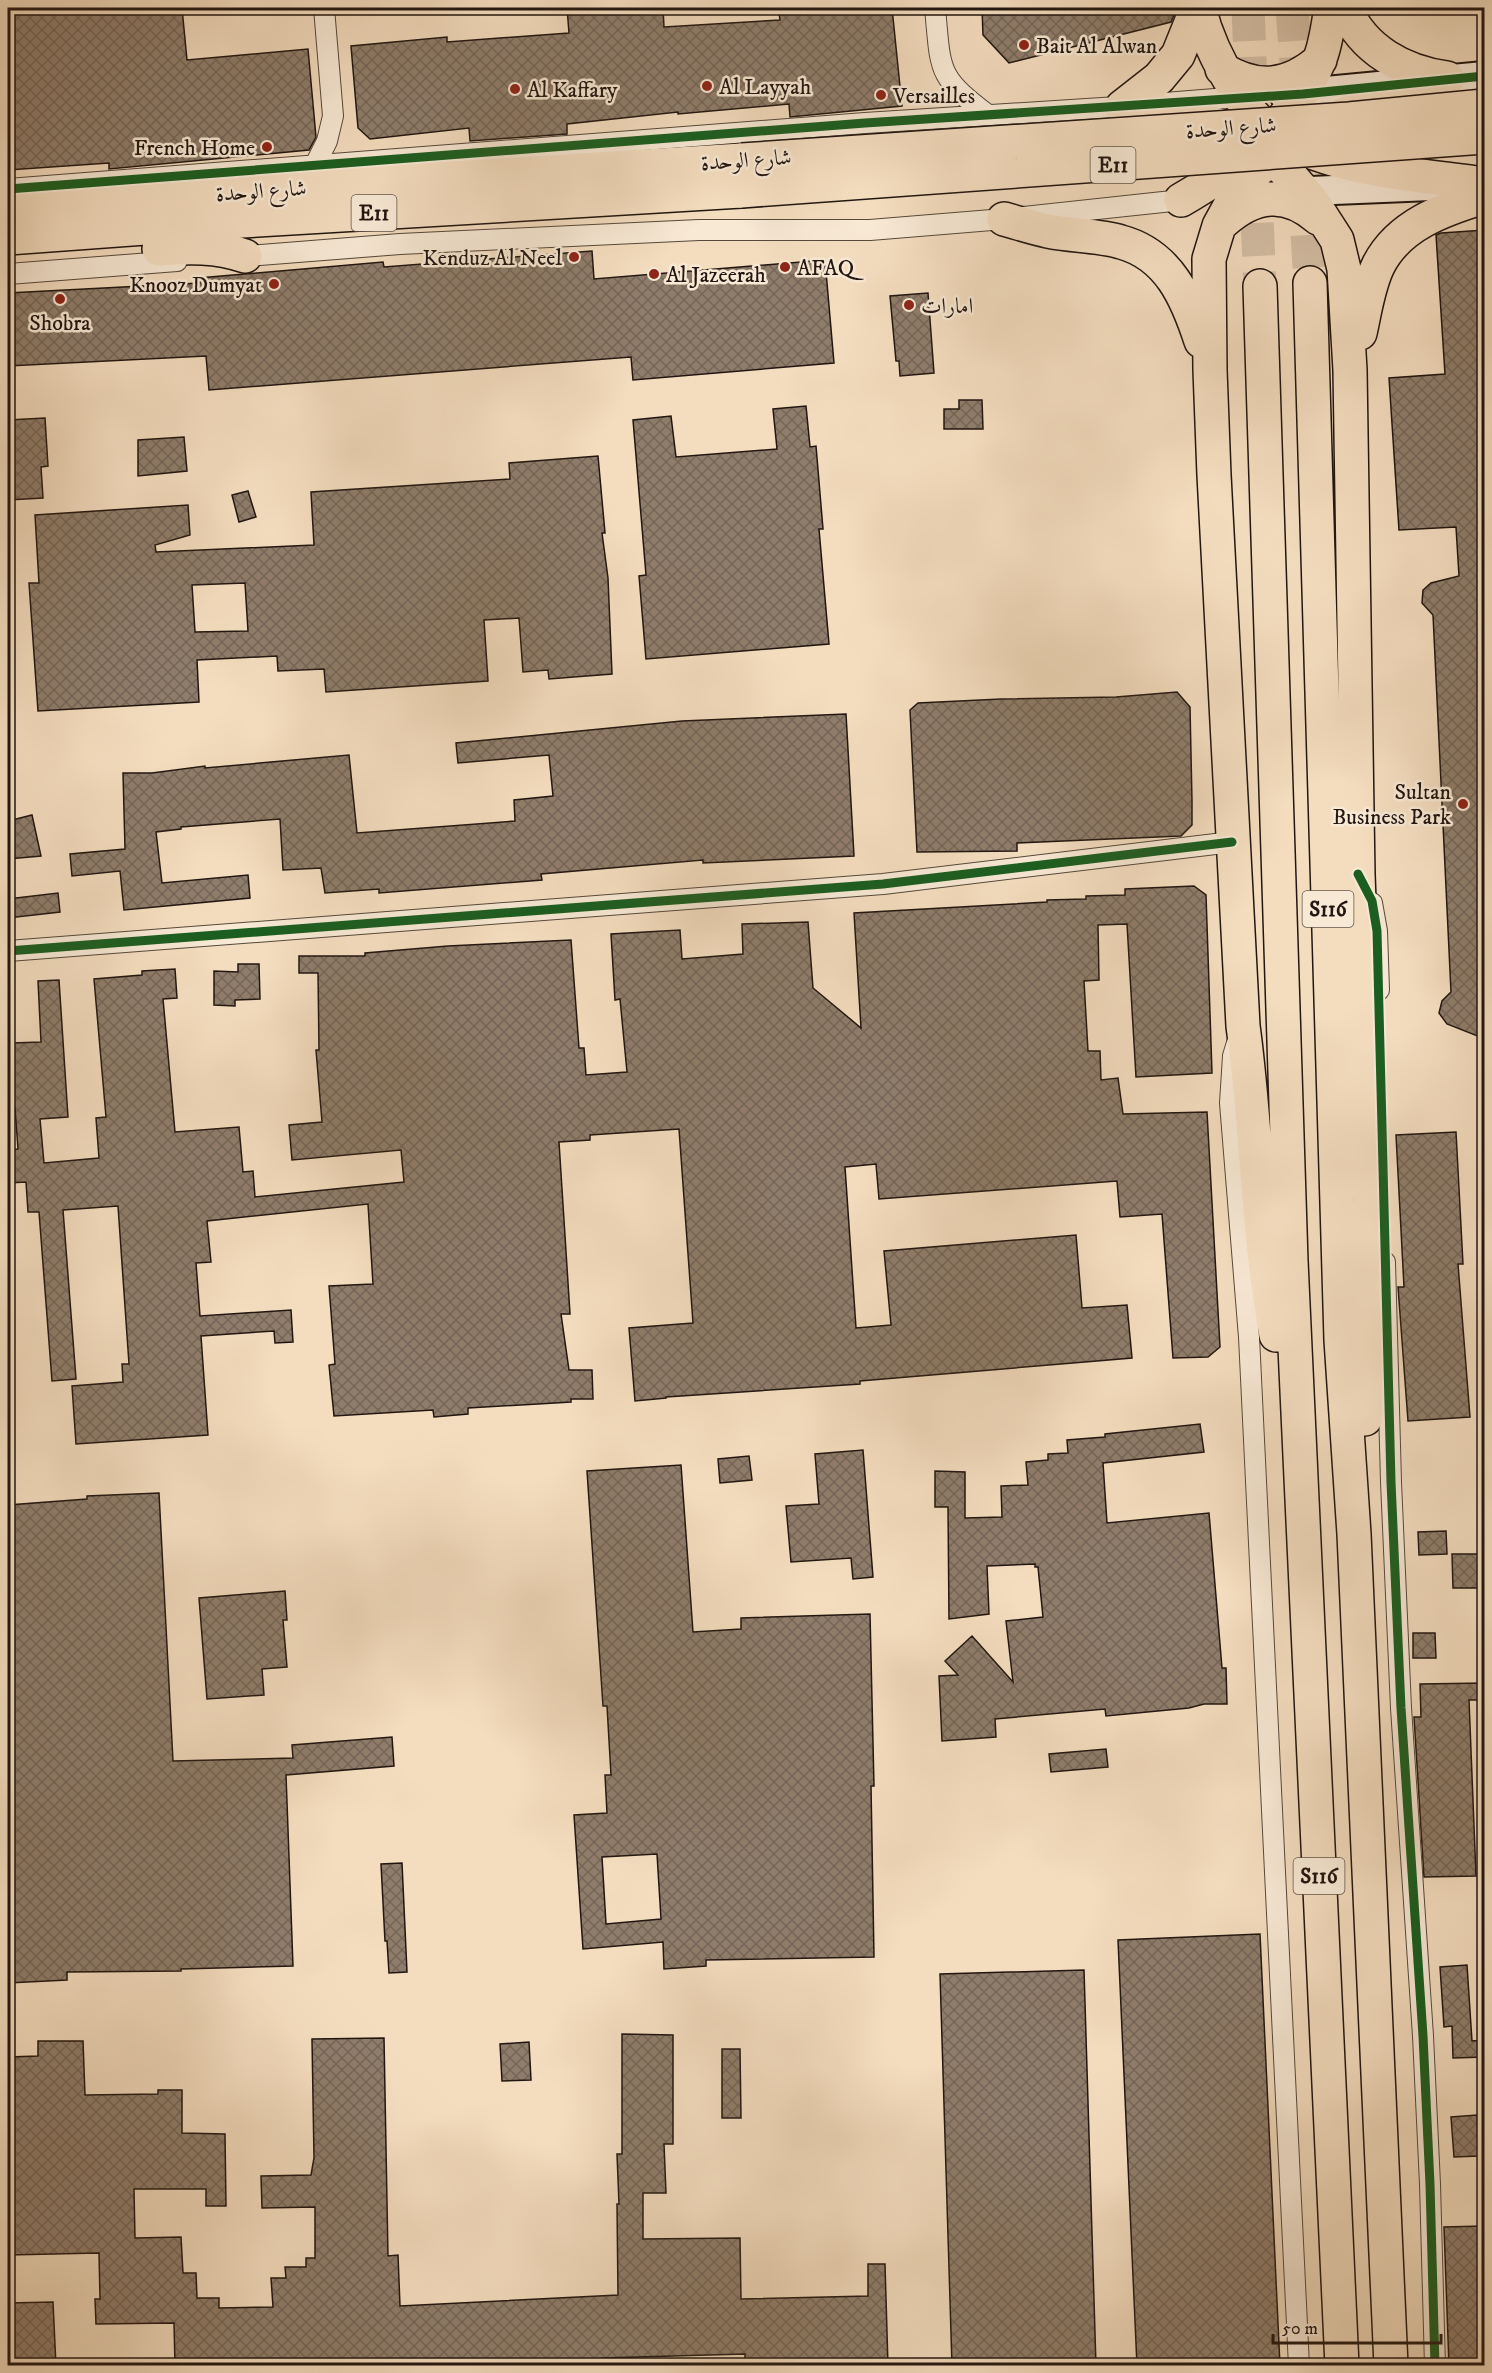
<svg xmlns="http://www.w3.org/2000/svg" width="1492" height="2373" font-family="'IM FELL DW Pica',Amiri,serif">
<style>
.building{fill:url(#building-cross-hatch);stroke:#211611;stroke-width:1.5;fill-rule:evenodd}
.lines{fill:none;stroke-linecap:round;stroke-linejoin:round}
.highway-tunnel{stroke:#d4bfa5;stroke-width:33;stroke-dasharray:33 16;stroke-linecap:butt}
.street-casing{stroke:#56483c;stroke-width:22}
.secondary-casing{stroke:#211611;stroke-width:32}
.highway-casing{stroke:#211611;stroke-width:36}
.street{stroke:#f8e9d5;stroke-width:20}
.secondary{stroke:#f8e9d5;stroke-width:28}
.highway{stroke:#f4ddbf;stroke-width:33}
.highway-bridge-casing{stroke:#211611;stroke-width:36;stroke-linecap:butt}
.highway-bridge{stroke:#f4ddbf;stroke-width:33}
.cycleway-casing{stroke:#f8e9d5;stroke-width:13}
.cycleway{stroke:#1b5e20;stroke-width:9}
.poi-dot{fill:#8f2418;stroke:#f8e9d5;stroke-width:2}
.labels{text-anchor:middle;stroke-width:5;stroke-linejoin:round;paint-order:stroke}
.shield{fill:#f8e9d5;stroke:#62554c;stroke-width:1.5}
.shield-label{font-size:21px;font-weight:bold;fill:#211611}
.poi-label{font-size:22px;fill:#211611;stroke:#f8e9d5;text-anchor:start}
.street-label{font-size:22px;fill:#211611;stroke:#f8e9d5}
</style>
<defs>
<pattern id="building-cross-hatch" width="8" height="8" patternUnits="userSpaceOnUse" patternTransform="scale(1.5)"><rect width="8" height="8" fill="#8f7d6b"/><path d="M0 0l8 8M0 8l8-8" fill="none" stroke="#746557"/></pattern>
</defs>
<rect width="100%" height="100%" fill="#f4ddbf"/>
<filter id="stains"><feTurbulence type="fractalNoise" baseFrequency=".00333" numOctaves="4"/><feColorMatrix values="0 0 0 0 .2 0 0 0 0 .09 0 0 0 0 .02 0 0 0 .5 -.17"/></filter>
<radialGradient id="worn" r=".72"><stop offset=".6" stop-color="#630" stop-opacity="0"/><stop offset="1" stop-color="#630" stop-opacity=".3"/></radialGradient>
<path class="building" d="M8,8H182L187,60L308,49L316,137L309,150L109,169V163L8,170Z
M567,8H663L664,27L780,20L779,13L839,8H892L902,106L790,117L789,104L678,114V112L567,124V134L470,141L469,128L370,139L358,128L351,46L447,37V42L569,33Z
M982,8H1177L1171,22L1009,63L983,35Z
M1485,230V1039L1447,1024L1439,1013L1442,1001L1451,992L1433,615L1422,603L1423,590L1431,583L1459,576L1456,527L1399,530L1389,378L1445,374L1436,235L1441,233Z
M592,251L594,279L825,260L834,363L633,380L631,357L209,390L206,356L8,366V293L200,283L199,278L383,262L384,267Z
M928,293L934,373L900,376L899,361H896L890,296Z
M959,400H982L983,429H944V409H959Z
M806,406L810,447L816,446L823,529H819L829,644L646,659L639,576L646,575L633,420L671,416L676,457L777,449L773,409Z
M45,418L48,466L41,467L43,498L8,500V420Z
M184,437L187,471L138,476V440Z
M598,456L605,533H602L608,578L612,674L549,679L548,670L523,672L519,618L484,620L488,681L326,692L324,669L278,671L277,656L197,660L199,702L38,711L29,583H39L35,515L188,505L190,535L155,545L156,552L314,545L311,492L510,479L509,463ZM245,583L248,631L195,632L192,585Z
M248,491L256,517L239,522L232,495Z
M1177,692L1190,707L1192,801V825L1181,836L1017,843V851L917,852L910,710L918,703L1001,699L1116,697Z
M846,714L854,856L703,863V860L541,874L542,880L379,893V889L325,893L321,868L283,870L280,819L181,827V829L156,832L162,883L248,875L250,898L124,910L120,871L72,876L70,854L125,849L123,773H152L205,766V768L349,755L357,833L515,821L514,800L553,796L549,755L458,763L456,743L682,721Z
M32,815L41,856L8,859V821Z
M1194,886L1206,895L1212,1073L1136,1077L1127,924L1098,925L1099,980L1084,981L1088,1051H1100L1101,1080L1118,1078L1123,1114L1207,1112L1220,1347L1208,1357L1173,1358L1162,1214L1120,1217L1117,1181L879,1199L876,1164L845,1167L856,1328L891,1325L884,1251L1076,1235L1082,1308L1127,1305L1132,1358L860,1381V1384L666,1397V1398L635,1401L629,1328L693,1323L679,1129L590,1135V1140L559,1142L570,1314H561L569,1370H592L593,1399H571V1402L468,1408V1414L434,1417L433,1410L334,1416L329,1365L335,1364L329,1286L373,1284L368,1204L207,1221L211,1262L196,1263L200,1316L291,1310L293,1342L275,1343L274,1331L201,1336L208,1435L76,1444L72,1386L123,1382L122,1364H129L118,1206L63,1210L76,1379L52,1381L39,1212H28L26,1182L8,1183V1150L18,1149L15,1108L8,1109V1088H14L12,1043L41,1042L38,981L59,980L68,1117L40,1119L44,1163L99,1158L96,1118L106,1117L94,979L142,975V971L175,969L177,998L163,999L175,1132L239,1127L243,1172L253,1171L255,1197L404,1182L401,1150L292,1160L289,1125L322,1122L316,1050H319L318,973H299V956H365V953L448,946L571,940L579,1048H584L586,1075L627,1072L620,999L615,1000L611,934L680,930L682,959L743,954L742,924L808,922L813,988L861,1028L854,913L1047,902V900L1086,899V896L1125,895V889Z
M58,893L60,912L8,918V899Z
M238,964H259L260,999L235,1000V1006L214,1005V971L238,972Z
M1456,1132L1463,1264H1458L1470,1417L1408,1421L1398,1287H1404L1396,1135Z
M1200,1424L1204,1452L1103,1463L1107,1523L1209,1513L1222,1668H1226L1227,1704H1204L1189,1708L1106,1716L1105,1709L995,1719L996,1737L942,1741L939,1676L958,1675L945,1661L972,1636L1013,1682L1006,1621L1043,1617L1038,1567H1035V1564L987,1566L989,1614L949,1619L948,1507H935V1471L965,1472V1518L1002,1517L1001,1486L1028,1485L1026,1462L1048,1460V1454L1068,1453L1067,1440L1105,1437V1434Z
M863,1450L873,1577L853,1579L851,1558L791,1562L786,1506L819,1504L815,1454Z
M749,1456L752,1480L720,1483L718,1459Z
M681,1465L693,1632L741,1629V1618L870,1614L874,1786H871L874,1957L706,1960V1966L664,1969L663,1942L583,1949L574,1815L607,1813L605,1775H611L607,1706H603L587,1471ZM657,1854L661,1919L606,1924L602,1857Z
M159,1493L173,1761L293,1758L292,1745L392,1737L394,1766L286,1775L293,1966L181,1969V1971L67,1972V1980L8,1983V1505L87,1499V1496Z
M1446,1531L1447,1554L1419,1555L1418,1532Z
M1452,1554H1485V1588H1453Z
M285,1591L287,1620H283L287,1667L262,1669L264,1695L207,1699L199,1598Z
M1413,1633H1435L1436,1658H1413Z
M1485,1683V1700H1469L1476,1876L1424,1877L1414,1717H1421L1420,1684Z
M1106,1749L1108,1767L1051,1772L1049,1754Z
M402,1863L407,1972L389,1973L387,1941H385L381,1864Z
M1260,1934L1280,2366H1137L1118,1940Z
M1467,1965L1472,2041L1485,2040V2057L1453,2058L1452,2026L1444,2027L1440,1967Z
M1084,1970L1096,2366H952L940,1974Z
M622,2034L673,2035V2144H664L666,2193H643V2239L740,2238L741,2299L868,2296V2264H885L888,2366H745V2354L602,2358V2366H384V2359L295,2361V2366H175L174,2323L96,2324L95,2299H100L99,2253L8,2255V2057L38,2056V2041H83L85,2095L158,2094V2090H182V2133L225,2134L226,2206H206V2189H134L135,2238L181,2237L183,2273H196L197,2298H219V2308L273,2307L271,2278H286L285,2267H306V2258H315V2207L262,2208L261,2176L311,2175L314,2158L312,2039L384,2038L388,2256L398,2255L400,2306L618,2295L617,2204H619L617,2154H622Z
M529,2042L531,2080L502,2081L500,2044Z
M722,2049H740L741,2118H722Z
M1477,2115L1479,2156L1454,2157L1451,2117Z
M1483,2226L1485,2366H1449L1444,2227Z
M53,2302L56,2366H8V2303Z"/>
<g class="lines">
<path class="highway-tunnel" d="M1248,8L1252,108
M1292,8L1299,101
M1255,174L1260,286
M1304,186L1310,283"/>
<g class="street-casing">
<path id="street" d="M935,8C941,70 936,76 988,115
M1165,103L1240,97
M315,165L327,141L333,116L324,8
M8,189L865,123L1133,106
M236,257L400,244L699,230H870L1004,219L1191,199
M8,274L177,261
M1372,903L1377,931L1379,990
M8,951L883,884L1232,842
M1237,1043L1233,1056L1230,1103L1249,1337L1299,2366
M1385,1262L1391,1482L1401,1708L1423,2036L1430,2184L1435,2366"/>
</g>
<g class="secondary-casing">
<path id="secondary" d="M1284,95L1484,76
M1286,192L1431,186"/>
</g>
<g class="highway-casing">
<path id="highway" d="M1199,8C1206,36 1218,62 1234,87C1241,99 1248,110 1258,120C1309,170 1416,174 1484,184
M1345,8C1363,50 1403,72 1447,78
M1222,69C1258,91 1289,87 1320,60
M1122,107L1182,115L1221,126L1238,132L1256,145L1288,173L1312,201L1337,240L1344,269L1350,370L1358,874L1370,1201L1369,1300L1365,1419
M1122,107L1159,78L1178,55L1197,8
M1342,115L1393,96L1448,79
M1181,200C1238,168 1293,122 1319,61C1326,45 1328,25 1331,8
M8,208L239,191L742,160
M1004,219C1019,223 1033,228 1048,231C1072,236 1098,235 1121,242C1169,255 1187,298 1201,341
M1223,222C1254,194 1286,190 1318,218
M8,238L241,221L741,191
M159,249C189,247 216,246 245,256
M1310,283L1341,1340L1354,1534L1391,2366
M1260,286L1291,1261L1342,2366
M1360,333C1365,311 1368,287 1378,266C1398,225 1444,209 1484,197
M1276,1335C1257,1233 1257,1128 1243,1026L1214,475L1210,370L1209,259L1219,226L1236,195L1253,174L1289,143"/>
</g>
<use href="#street" class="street"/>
<use href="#secondary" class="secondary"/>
<use href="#highway" class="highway"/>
<g class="highway-bridge-casing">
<path id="highway-bridge" d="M742,160L1349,119L1484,106
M741,191L1484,137"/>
</g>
<use href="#highway-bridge" class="highway-bridge"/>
<g class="cycleway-casing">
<path id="cycleway" d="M8,189L865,123L1303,94L1484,76
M1358,874L1372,901L1377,931L1391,1482L1401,1708L1423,2036L1430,2184L1435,2366
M8,951L883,884L1232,842"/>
</g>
<use href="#cycleway" class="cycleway"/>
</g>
<g class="poi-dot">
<circle cx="1024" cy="45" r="6"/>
<circle cx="707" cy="86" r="6"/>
<circle cx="515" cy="89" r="6"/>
<circle cx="881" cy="95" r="6"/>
<circle cx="267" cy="147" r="6"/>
<circle cx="574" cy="257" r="6"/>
<circle cx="785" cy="267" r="6"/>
<circle cx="654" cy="274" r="6"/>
<circle cx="274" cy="284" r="6"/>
<circle cx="60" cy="299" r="6"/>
<circle cx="909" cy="305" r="6"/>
<circle cx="1463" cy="804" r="6"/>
</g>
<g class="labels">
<g class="shield">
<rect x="1090.5" y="147" width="45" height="36" rx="4.5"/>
<rect x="351.5" y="195" width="45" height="36" rx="4.5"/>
<rect x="1302.5" y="891" width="51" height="36" rx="4.5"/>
<rect x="1293.5" y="1858" width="51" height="36" rx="4.5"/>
</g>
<g class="shield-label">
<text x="1113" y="172">E11</text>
<text x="374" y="220">E11</text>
<text x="1328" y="916">S116</text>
<text x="1319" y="1883">S116</text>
</g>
<g class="poi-label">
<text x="1036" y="53">Bait Al Alwan</text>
<text x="719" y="94">Al Layyah</text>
<text x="527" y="97">Al Kaffary</text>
<text x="893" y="103">Versailles</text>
<text x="255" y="155" text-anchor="end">French Home</text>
<text x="562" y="265" text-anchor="end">Kenduz Al Neel</text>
<text x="797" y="275">AFAQ</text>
<text x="666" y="282">Al Jazeerah</text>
<text x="262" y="292" text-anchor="end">Knooz Dumyat</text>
<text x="921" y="313">امارات</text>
<text x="60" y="330" text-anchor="middle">Shobra</text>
<text x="1451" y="799" text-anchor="end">Sultan<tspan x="1451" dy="25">Business Park</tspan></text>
</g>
<g class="street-label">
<text transform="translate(1231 127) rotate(-4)" y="8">شارع الوحدة</text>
<text transform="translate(746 159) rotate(-4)" y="8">شارع الوحدة</text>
<text transform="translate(261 190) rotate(-4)" y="8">شارع الوحدة</text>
</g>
</g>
<rect width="1492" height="2373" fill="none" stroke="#f4ddbf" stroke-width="30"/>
<rect x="9" y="9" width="1474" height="2355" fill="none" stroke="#211611" stroke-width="3"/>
<rect x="15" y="15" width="1462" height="2343" fill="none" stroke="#211611" stroke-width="1.5"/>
<path d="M1273 2334v9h168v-9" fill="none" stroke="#211611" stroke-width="3"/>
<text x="1282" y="2334" font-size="18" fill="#211611" stroke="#f8e9d5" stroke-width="4.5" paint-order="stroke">50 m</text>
<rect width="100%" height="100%" filter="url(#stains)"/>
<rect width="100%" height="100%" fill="url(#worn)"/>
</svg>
